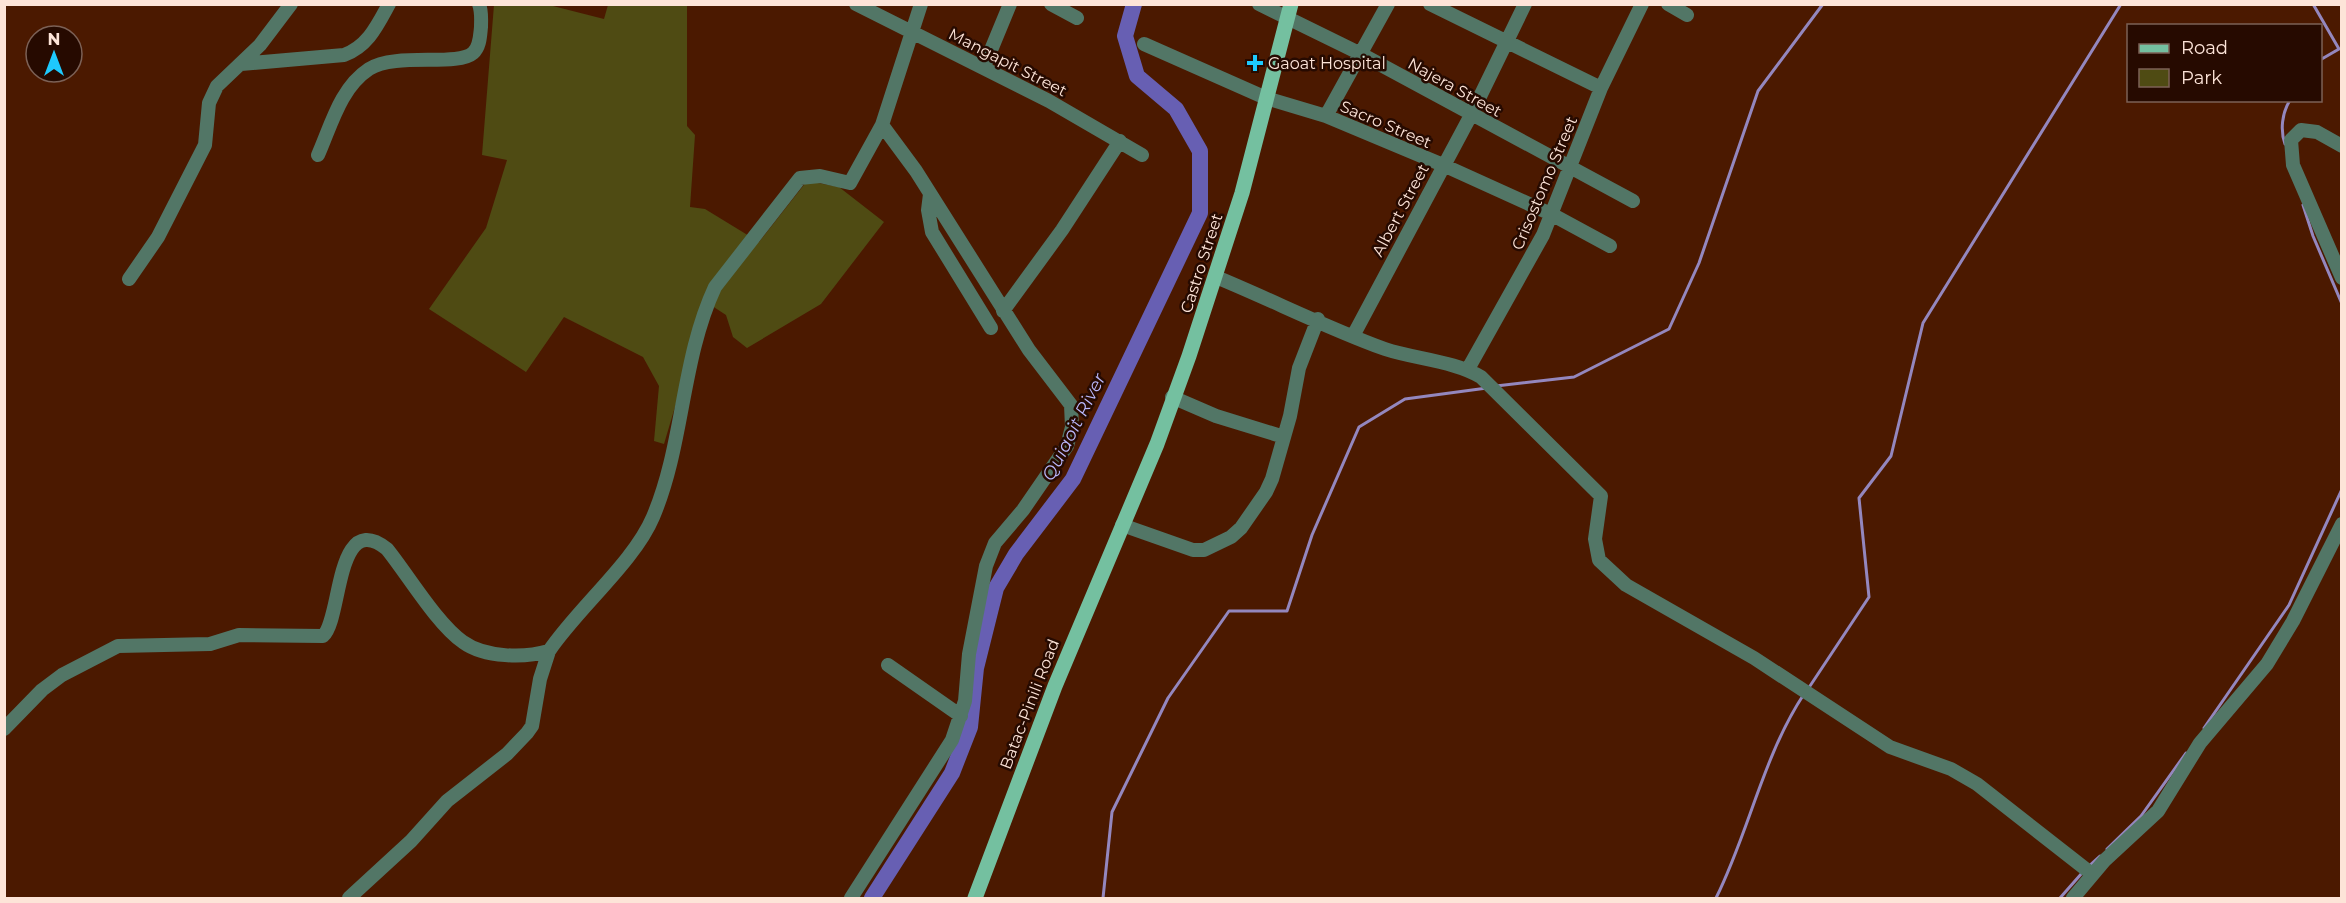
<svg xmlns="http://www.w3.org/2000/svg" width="2346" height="903" font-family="Montserrat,sans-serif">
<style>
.green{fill:#4f4b13}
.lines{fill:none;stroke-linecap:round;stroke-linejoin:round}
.stream{stroke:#9487be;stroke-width:3}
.river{stroke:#675fb3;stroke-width:16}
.minor{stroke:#527666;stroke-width:14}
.major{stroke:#74c0a0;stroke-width:15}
.poi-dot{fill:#1ec9fd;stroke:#260a00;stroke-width:2}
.labels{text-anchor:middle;stroke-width:5;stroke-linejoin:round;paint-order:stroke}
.street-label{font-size:16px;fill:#fde4d8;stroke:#260a00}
.poi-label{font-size:16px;fill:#fde4d8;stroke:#260a00;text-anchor:start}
.water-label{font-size:18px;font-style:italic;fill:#b9b7fa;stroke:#260a00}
</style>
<rect width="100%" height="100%" fill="#4b1900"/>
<path class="green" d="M633,4L687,5V126L695,135L690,207L705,209L759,242L807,181L839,187L884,222L821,304L747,348L733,337L726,315L706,302L664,444L654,441L659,386L643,357L564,317L526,372L429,309L486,228L507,160L482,155L494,5H549L604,19L608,5Z"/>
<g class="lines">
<path class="stream" d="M2313,4L2339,49L2320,60
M2285,144C2280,130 2282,113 2290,100
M2303,205L2313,236L2342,304
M1496,386L1574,377L1669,329L1699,263L1758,91L1823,4
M1808,689L1869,597L1859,498L1891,456L1923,323L2121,4
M2204,728L2289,605L2342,489
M2107,849L2141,816L2186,753
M2089,866L2100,856
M1103,898L1112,812L1168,698L1229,611H1287L1312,535L1359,427L1405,399L1487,388
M1716,898C1749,832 1763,756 1804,694
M2060,898L2082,873"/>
<path class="river" d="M872,898L952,773L970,727L976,668L996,588L1016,554L1073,479L1200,213V151L1176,109L1137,76L1125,36L1134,4"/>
<path class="minor" d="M856,4L1049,101L1142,155
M1051,4L1077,18
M1259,4L1359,53L1633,201
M1430,4L1601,88
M1668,4L1687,15
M1144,44L1266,98L1326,116L1443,165L1551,214L1610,246
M241,64L344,55C368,46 377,26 389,4
M984,67L1010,4
M1326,116L1388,4
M2342,146L2317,132L2301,130L2291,140L2293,165L2342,278
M318,155C331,126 340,88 369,69C396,52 457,67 473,53C480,47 480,36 481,27C481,19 482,12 479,4
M930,194L928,210L932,232L991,328
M1216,277C1272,300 1329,329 1385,349C1415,359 1455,361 1481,377L1601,496L1595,539L1599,560L1626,585L1754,658L1890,747L1951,769L1977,784L2092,874
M129,279L158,237L205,145L209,103L217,86L260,45L291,4
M1003,311L1062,230L1120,141
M1353,336L1471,115L1525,4
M1468,369L1543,235L1601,88L1642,4
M1172,397L1216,416L1284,437
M1122,525L1193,550H1204L1231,537L1241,528L1266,492L1272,479L1290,416L1299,368L1318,319
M888,665L961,716
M4,729L42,690L62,675L118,646L210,644L239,635L323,636C342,620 335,508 387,549C408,575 437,624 463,642C485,658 525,658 549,651C578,608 634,562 653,517C684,444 681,360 715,287L800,178L820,176L850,183L882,125L921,4
M349,898L411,841L447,801L507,754L527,733L532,726L540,679L549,651
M851,898L952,740L965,701L969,654L986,566L995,543L1023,510L1067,446L1072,427L1071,405L1029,350L916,171L882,125
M2073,898L2105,860L2158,811L2200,743L2267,664L2293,621L2342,524"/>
<path class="major" d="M975,898L1055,686L1157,444L1189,356L1242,193L1291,4"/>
</g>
<path class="poi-dot" d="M1252 54h6v6h6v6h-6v6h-6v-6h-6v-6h6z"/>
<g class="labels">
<g class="street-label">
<text transform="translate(1008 62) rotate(27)" y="6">Mangapit Street</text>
<text transform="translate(1455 87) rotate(29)" y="6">Najera Street</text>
<text transform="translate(1386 124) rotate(23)" y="6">Sacro Street</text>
<text transform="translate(1544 183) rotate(-67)" y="6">Crisostomo Street</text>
<text transform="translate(1400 210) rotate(-62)" y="6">Albert Street</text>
<text transform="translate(1201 263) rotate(-72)" y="6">Castro Street</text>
<text transform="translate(1029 704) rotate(-69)" y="6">Batac-Pinili Road</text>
</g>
<g class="poi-label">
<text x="1268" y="69">Gaoat Hospital</text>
</g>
<g class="water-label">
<text transform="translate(1074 427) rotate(-63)" y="6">Quiaoit River</text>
</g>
</g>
<rect width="2346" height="903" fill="none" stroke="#fde4d8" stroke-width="12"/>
<rect x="2127" y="24" width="195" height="78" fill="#260a00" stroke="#7c6156" stroke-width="1.5"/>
<rect x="2139" y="44" width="30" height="9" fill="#74c0a0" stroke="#7c6156" stroke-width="1.5"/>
<text x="2181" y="54" font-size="18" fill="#fde4d8">Road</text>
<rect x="2139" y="69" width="30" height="18" fill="#4f4b13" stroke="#7c6156" stroke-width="1.5"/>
<text x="2181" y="84" font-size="18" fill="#fde4d8">Park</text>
<g transform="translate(54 54)"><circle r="28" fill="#260a00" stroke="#7c6156" stroke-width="1.5"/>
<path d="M0-4.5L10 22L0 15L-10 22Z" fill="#1ec9fd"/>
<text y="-9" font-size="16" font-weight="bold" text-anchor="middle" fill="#fde4d8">N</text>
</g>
</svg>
